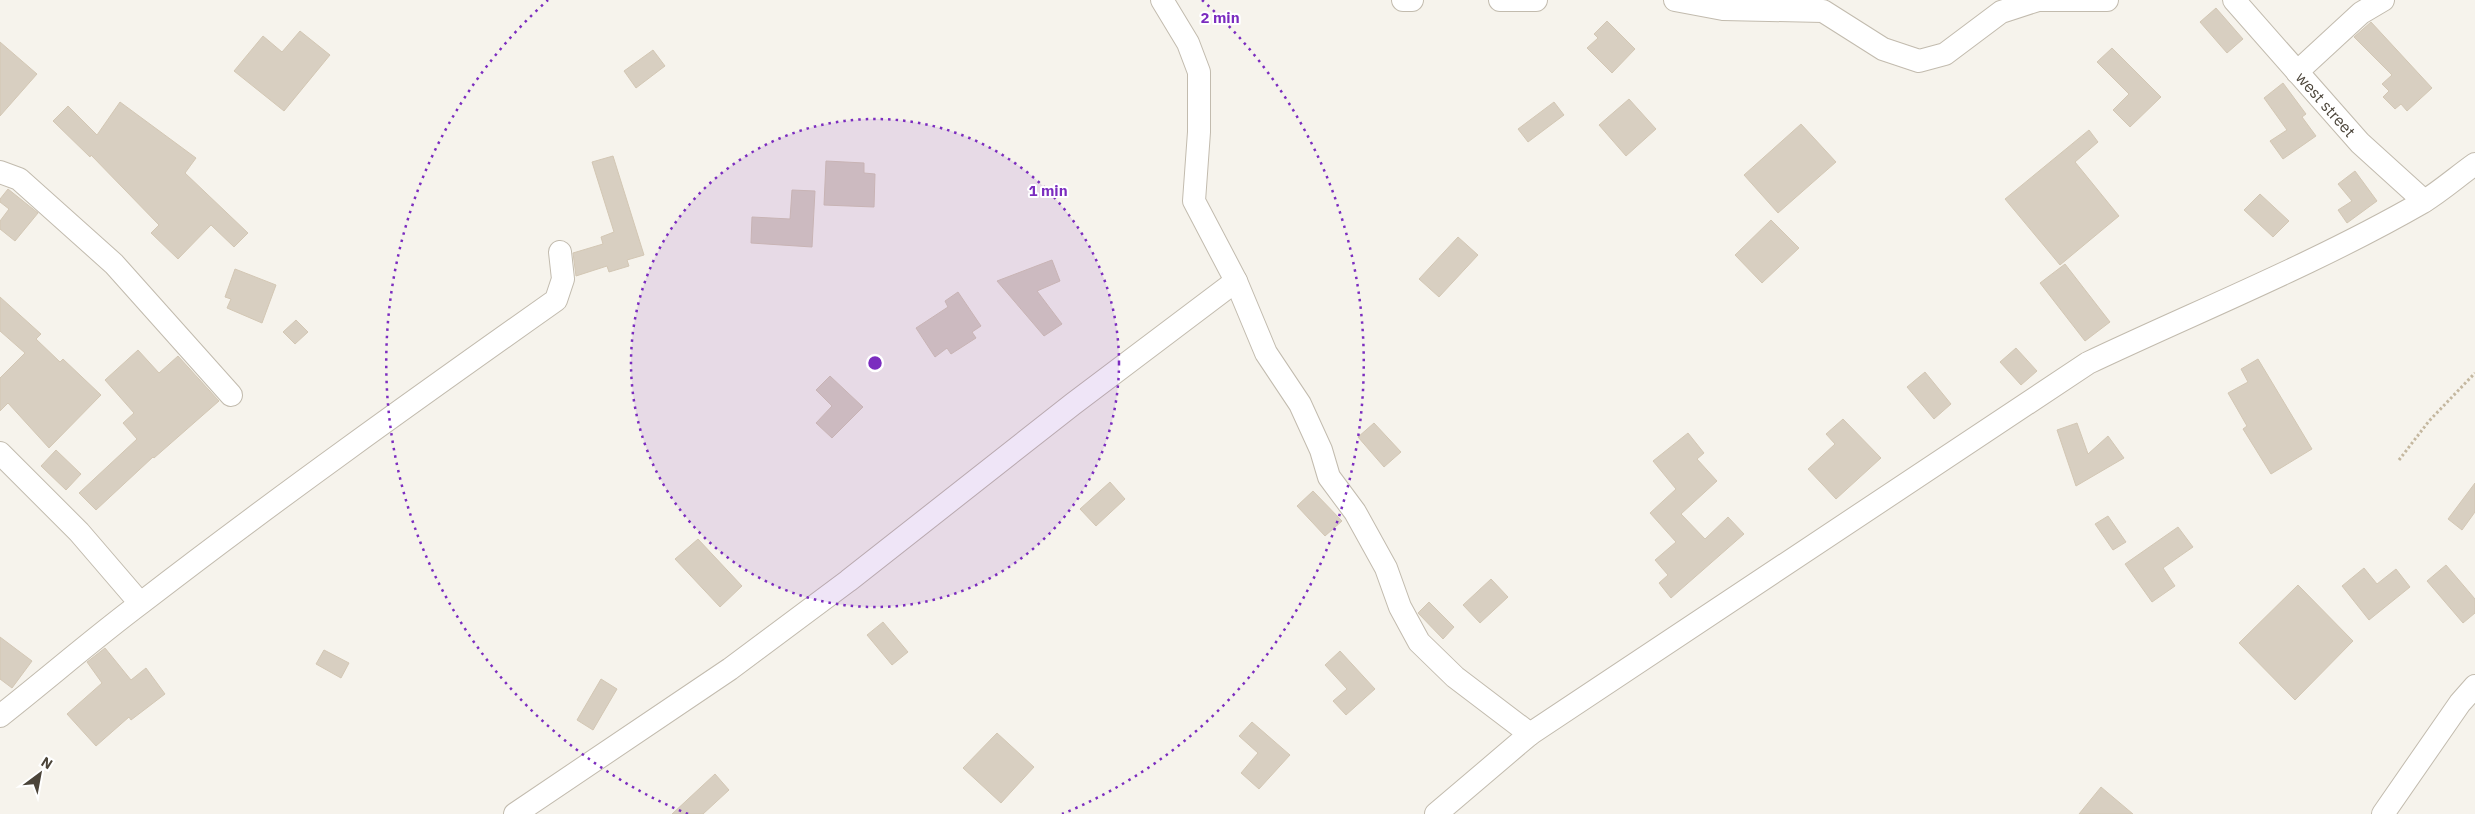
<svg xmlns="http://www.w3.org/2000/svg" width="2475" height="814" font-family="'IBM Plex Sans',sans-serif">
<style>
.building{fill:#d8cfc1;stroke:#d3c7b4}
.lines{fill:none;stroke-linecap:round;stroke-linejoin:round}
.minor-casing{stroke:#c2bbae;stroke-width:24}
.path{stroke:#c4b79f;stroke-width:3;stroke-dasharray:2.5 2.5;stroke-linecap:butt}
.minor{stroke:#fff;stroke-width:22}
.ring{fill:none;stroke:#7b2cbf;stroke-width:2.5;stroke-dasharray:2.5 5}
.labels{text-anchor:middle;stroke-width:4;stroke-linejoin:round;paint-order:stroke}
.street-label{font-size:16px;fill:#4b4439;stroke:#fff}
.centre{fill:#7b2cbf;stroke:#fff;stroke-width:2.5}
.ring-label{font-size:15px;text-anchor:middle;font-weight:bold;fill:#7b2cbf;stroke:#fff;stroke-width:4;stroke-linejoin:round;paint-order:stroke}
</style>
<rect width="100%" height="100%" fill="#f6f3ec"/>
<path class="building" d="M2216,8L2243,39L2227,53L2200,22Z
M1607,21L1635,49L1612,73L1587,48L1598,38L1594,34Z
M2371,22L2432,88L2407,111L2401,104L2395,109L2383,97L2389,91L2382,84L2392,75L2354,37Z
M300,31L330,55L284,111L234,71L263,36L282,52Z
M0,42L37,74L0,116Z
M2112,48L2161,97L2130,127L2113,110L2129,94L2097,62Z
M653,50L665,66L636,88L624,71Z
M2283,83L2306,114L2302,117L2316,136L2283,159L2270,141L2287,130L2264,98Z
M1629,99L1656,129L1626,156L1599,125Z
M120,102L196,158L185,173L248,233L234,247L211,225L178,259L151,233L159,225L91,155L90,157L53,121L68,106L97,135Z
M1554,102L1564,115L1528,142L1518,129Z
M1801,124L1836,162L1778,213L1744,175Z
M2089,130L2098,142L2075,162L2119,216L2060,265L2005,199Z
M613,156L644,255L627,260L629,266L609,272L607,266L576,276L573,253L603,244L601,237L614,232L592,162Z
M826,161L864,163V173L875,174L874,207L824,205Z
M2355,171L2377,201L2347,223L2338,210L2352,201L2338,184Z
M8,189L38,213L15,241L0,229V221L9,209L0,202V199Z
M792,190L815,191L812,247L751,243L752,217L790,219Z
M2260,194L2289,221L2273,237L2244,210Z
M1771,220L1799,248L1762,283L1735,255Z
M1458,237L1478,255L1439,297L1419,279Z
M1052,260L1060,281L1037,291L1062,324L1044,336L997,281Z
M2065,264L2110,322L2085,341L2040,283Z
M235,269L276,285L262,323L227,308L231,299L225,297Z
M958,292L981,326L972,332L976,338L951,354L947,348L935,357L916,328L948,307L945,301Z
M0,297L41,334L36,339L60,362L63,359L101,395L49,448L8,403L0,411V378L25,353L0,331Z
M296,320L308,332L295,344L283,332Z
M2016,348L2037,371L2021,385L2000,362Z
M138,350L159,373L178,356L219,401L154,458L153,457L96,510L79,493L137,439L123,423L134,413L105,380Z
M2258,359L2312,449L2271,474L2243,429L2247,426L2228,393L2248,382L2241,369Z
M1925,372L1951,404L1934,419L1907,387Z
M830,376L863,407L832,438L816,423L832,406L816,390Z
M1843,419L1881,458L1836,499L1808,469L1835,444L1826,434Z
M1374,423L1401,452L1384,467L1358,437Z
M2077,423L2088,454L2108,436L2124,458L2076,486L2057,430Z
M1688,433L1704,453L1697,459L1717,481L1681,514L1705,539L1728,517L1744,534L1671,598L1659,583L1668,575L1655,560L1676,542L1650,513L1676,489L1653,461Z
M56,450L81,474L66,490L41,466Z
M1110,482L1125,499L1096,526L1080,509Z
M2475,483V512L2462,530L2448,519Z
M1313,491L1342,521L1325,536L1297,506Z
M2108,516L2126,542L2113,550L2095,524Z
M2178,527L2193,547L2163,568L2175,586L2152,602L2125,564Z
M698,539L742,586L720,607L675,559Z
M2446,565L2475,599V613L2463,623L2427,581Z
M2364,568L2377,584L2396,569L2410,587L2369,620L2342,586Z
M1491,579L1508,597L1480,623L1463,605Z
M2298,585L2353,641L2295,700L2239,643Z
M1429,602L1454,627L1443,639L1418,613Z
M883,622L908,652L892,665L867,635Z
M0,637L32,661L12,688L0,679Z
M105,648L131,680L146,668L165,694L131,720L129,717L96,746L67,714L102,683L87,662Z
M324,650L349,663L341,678L316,664Z
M1340,651L1375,689L1346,715L1333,701L1347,689L1325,665Z
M601,679L617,689L593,730L577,720Z
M1252,722L1290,755L1259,789L1241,773L1258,753L1239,736Z
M997,733L1034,767L1001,803L963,768Z
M715,774L729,790L703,814H672Z
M2101,787L2133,814H2079Z"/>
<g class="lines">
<g class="minor-casing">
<g id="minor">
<path d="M1162,0L1188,43L1199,72V132L1194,201L1236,281L1266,353L1300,404L1321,450L1329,477L1355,512L1386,568L1400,607L1419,642L1455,677L1530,734"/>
<path d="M1403,0H1412"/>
<path d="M1500,0H1536"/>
<path d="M1675,0L1723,9L1823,11L1883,49L1919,61L1945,54L2001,12L2038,0H2107"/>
<path id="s1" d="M2234,0L2360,143L2424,201"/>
<path d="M2297,72L2361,13L2383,0"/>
<path d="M0,172L19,179L114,264L231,395"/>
<path d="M0,453L79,532L140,603"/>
<path d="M0,716C47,679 93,639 141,603C277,498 416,399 556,300L563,279L560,252"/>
<path d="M515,814L730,669L848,581L1073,404L1236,281"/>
<path d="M1436,814L1530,734L2088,363C2200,310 2315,264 2423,202C2441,191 2458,176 2475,164"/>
<path d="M2383,814L2460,703L2475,686"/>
</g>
</g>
<path class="path" d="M2399,460L2429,421L2475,373"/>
<use href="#minor" class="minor"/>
</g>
<circle cx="875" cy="363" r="244" fill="#7b2cbf" fill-opacity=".12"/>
<g class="ring">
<circle cx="875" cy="363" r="244"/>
<path d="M688 814A488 488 0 0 1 548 0M1202 0A488 488 0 0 1 1062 814"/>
</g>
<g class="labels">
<g class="street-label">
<text dy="6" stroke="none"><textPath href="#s1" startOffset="139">west street</textPath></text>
</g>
</g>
<circle cx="875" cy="363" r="8" class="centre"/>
<g class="ring-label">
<text x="1220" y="23">2 min</text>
<text x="1048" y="196">1 min</text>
</g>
<g transform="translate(40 774) rotate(32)" stroke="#ffffff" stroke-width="4" paint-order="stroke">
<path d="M0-4L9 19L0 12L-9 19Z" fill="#4b4439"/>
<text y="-8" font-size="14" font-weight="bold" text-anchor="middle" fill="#4b4439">N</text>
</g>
</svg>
